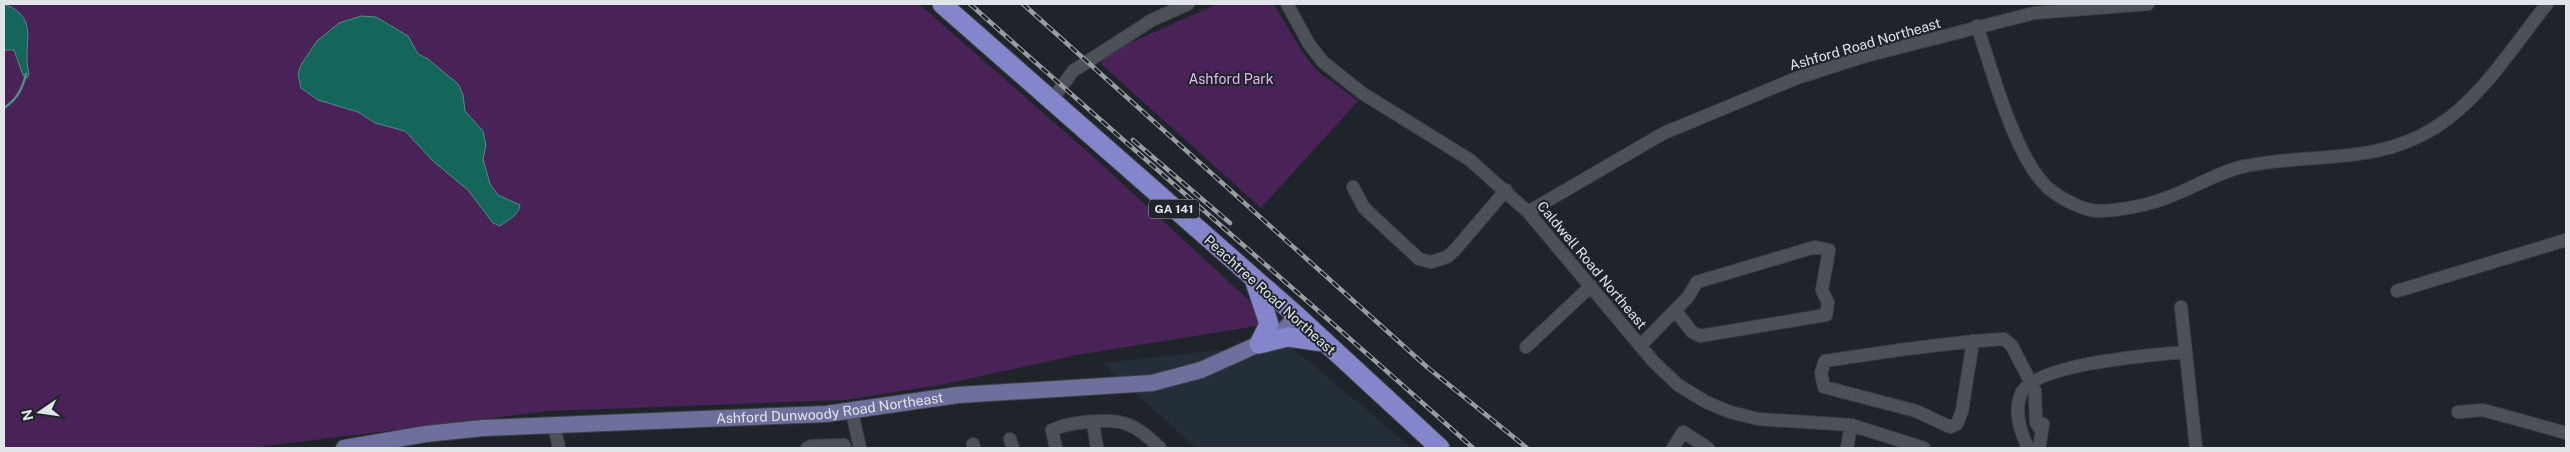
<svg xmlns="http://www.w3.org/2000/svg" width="2570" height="452" font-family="'Public Sans',sans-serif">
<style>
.built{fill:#242e38}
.green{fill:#492257}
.water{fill:#15665a;stroke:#528c85}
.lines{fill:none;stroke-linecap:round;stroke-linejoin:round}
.stream{stroke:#528c85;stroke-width:2.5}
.minor-casing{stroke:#3d4145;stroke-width:14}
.major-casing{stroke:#3d4145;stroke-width:18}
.highway-casing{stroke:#3d4145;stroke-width:21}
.minor{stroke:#4b5157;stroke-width:12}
.major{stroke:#6d709c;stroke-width:16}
.highway{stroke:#8485ca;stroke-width:19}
.rail-casing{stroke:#999da1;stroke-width:4.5}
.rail{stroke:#1f242a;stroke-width:2.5;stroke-dasharray:8;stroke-linecap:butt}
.labels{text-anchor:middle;stroke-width:4;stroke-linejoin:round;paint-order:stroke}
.shield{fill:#1f242a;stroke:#a7aaaf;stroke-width:1}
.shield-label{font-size:12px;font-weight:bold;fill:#e1e4e8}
.street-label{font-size:14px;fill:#e1e4e8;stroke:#1f242a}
.park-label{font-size:14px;fill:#e5b9f5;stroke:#1f242a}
</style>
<rect width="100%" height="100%" fill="#1f242a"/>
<path class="built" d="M1286,343L1412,448H1196L1102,363Z"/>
<path class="green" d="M4,4H919L1097,160L1268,318L1269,324L1077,355L945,384L846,400L549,411L250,448H4Z
M1217,4H1274L1301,50L1316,70L1358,101L1261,208L1100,63L1112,51Z"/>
<path class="water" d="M4,4C42,18 21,45 29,74L27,78L23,75L14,50H4Z
M361,16L376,17L408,36L418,54L428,59L458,84L463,95L465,111L483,131L486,145L483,159L490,184L498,195L520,205C519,215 508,220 500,226L493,223L468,190L434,162L405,131L375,123L358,112L318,100L301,88L298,74L301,65L317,41L339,23Z"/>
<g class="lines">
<path class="stream" d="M4,108C17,99 22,90 26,74"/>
<g class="minor-casing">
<path id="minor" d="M1287,4L1309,44L1323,62L1362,93L1470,160L1528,212L1653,361L1678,385L1706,402L1730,412L1758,419L1851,425L1924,448
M1977,26C1993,72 2014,156 2048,188C2060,198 2083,211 2099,211C2128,210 2157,203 2183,191C2204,182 2224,170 2246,166C2313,152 2375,166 2436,127C2482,98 2514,45 2547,4
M1052,100L1073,71L1152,20L1188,4
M1353,187L1364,208L1419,259L1431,262L1447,257L1454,251L1506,190
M1528,212L1664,133L1797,78L1862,57L2034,13L2148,4
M2397,291L2566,240
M2181,307L2196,448
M1973,341L1962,411L1957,424L1950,427L1916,411L1824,387L1821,373L1825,361C1884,352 1944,343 2004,339L2012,346L2035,391L2036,423L2041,430
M1640,346L1688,297L1697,282L1815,247L1829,250L1822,290L1828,303L1826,315L1700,336L1692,332L1675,310
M1526,347L1591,286
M852,412L860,448
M2458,412L2483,410L2566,433
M1093,423L1097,448
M554,425L559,448
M1010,439L1013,448
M973,444L974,448
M807,448L811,446L844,445L845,448
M1056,448L1052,430C1069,422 1112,417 1129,425C1141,430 1151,439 1160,448
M1673,448L1683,432L1708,448
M1847,448L1851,425
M2028,448C2021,433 2014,414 2020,396C2030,363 2154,355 2186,352
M2039,448L2043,424"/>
</g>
<g class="major-casing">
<g id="major">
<path id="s1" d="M344,448L426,434L483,428L826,414L958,395L1152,383L1201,370L1259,344L1283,331L1297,316"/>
</g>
</g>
<g class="highway-casing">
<path id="highway" d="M942,4L1297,316L1440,448
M1255,282L1269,324L1259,344
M1259,344L1288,337L1323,342"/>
</g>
<use href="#minor" class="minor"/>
<use href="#major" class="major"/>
<use href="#highway" class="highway"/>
<g class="rail-casing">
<path id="rail" d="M970,4C1137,154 1307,299 1473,448
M1023,4L1427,367L1527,448
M1133,140L1230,223"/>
</g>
<use href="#rail" class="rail"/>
</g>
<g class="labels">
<rect class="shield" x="1149" y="199.5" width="50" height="19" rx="4"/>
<g class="shield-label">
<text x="1174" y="213">GA 141</text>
</g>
<g class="street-label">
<text transform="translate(1865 44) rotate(-16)" y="5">Ashford Road Northeast</text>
<text transform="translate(1592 265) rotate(50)" y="5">Caldwell Road Northeast</text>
<text transform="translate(1270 295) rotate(42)" y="5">Peachtree Road Northeast</text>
<text dy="5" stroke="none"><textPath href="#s1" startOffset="488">Ashford Dunwoody Road Northeast</textPath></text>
</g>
<g class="park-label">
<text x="1231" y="84">Ashford Park</text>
</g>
</g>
<rect width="2570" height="452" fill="none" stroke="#e1e4e8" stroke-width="10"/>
<g transform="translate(40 412) rotate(257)" stroke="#1f242a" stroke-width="4" paint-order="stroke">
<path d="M0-4L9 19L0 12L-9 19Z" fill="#e1e4e8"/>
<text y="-8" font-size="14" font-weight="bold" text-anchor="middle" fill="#e1e4e8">N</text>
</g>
</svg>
